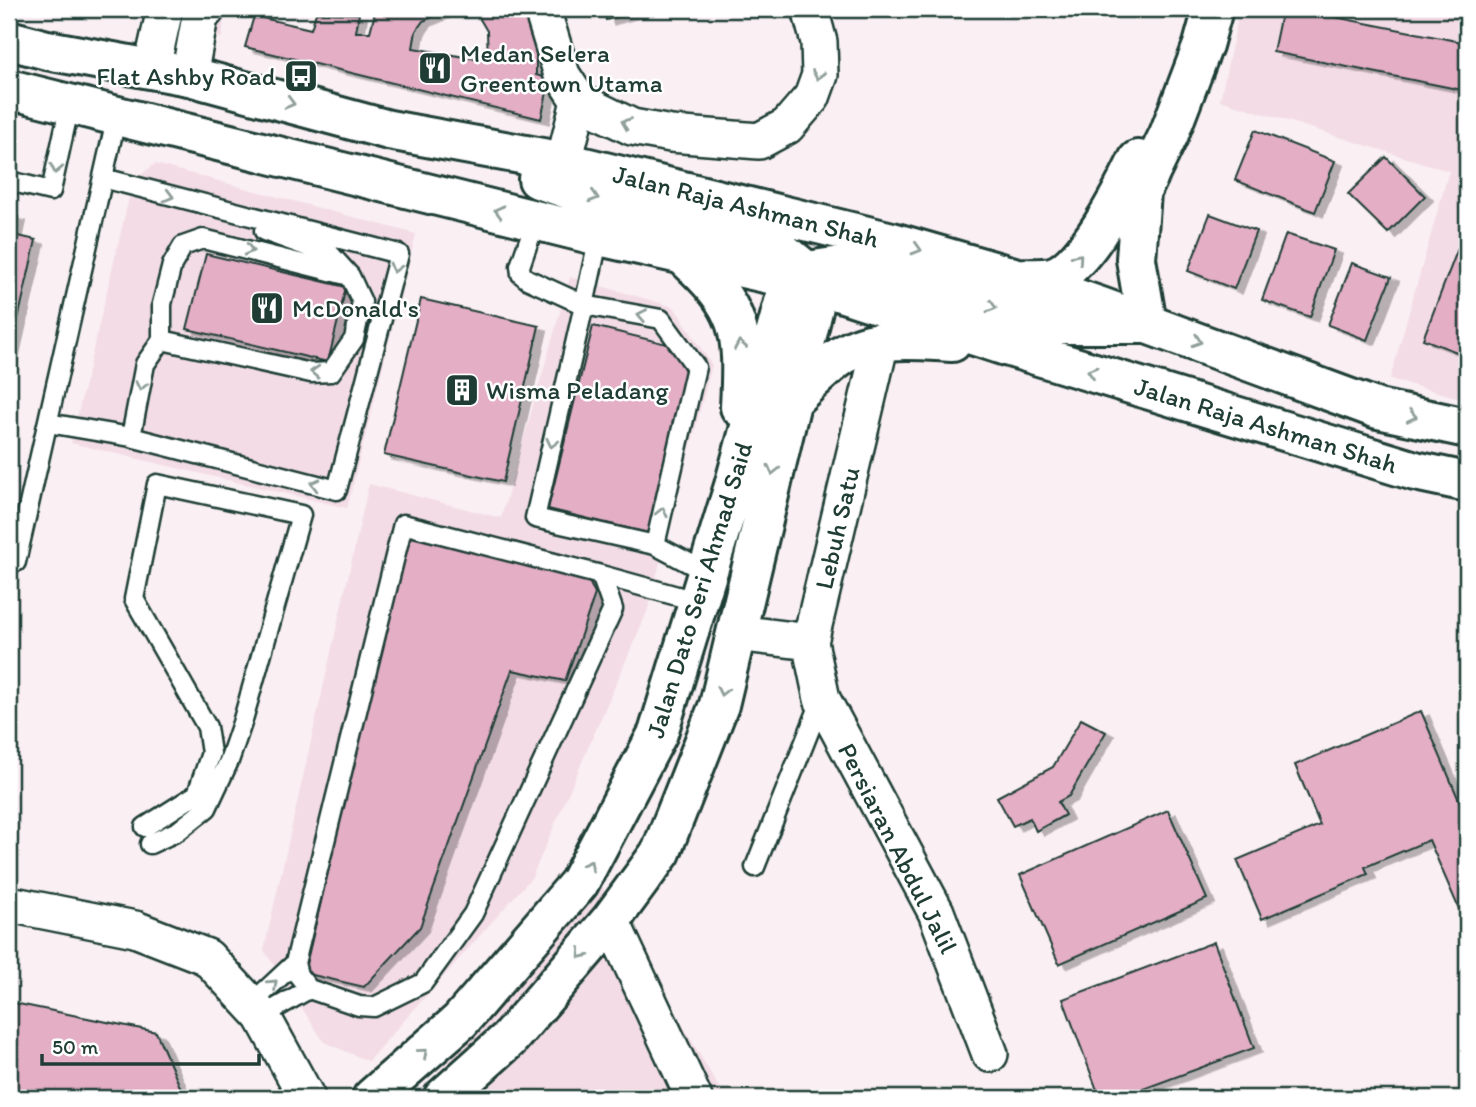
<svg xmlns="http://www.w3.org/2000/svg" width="1476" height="1107" font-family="Itim,sans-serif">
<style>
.built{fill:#f3dce5}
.building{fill:#e4aec5;stroke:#1f3d34;stroke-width:2;filter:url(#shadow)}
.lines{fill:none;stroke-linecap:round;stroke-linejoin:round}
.lane-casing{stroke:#1f3d34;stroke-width:23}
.street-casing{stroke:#1f3d34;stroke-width:40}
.secondary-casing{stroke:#1f3d34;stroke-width:44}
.lane{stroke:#fff;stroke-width:18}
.street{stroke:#fff;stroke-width:35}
.secondary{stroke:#fff;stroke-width:38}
.oneway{stroke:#8f9e9a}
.labels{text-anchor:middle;stroke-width:5;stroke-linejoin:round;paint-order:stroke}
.poi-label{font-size:26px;fill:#1f3d34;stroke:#fff;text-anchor:start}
.street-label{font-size:26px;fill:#1f3d34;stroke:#fff}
</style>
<defs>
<filter id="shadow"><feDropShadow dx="8" dy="4.5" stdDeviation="0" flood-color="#0004"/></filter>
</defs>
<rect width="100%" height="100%" fill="#faeff3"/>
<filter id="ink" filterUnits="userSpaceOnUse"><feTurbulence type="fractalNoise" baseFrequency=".0143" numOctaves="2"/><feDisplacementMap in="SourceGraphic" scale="14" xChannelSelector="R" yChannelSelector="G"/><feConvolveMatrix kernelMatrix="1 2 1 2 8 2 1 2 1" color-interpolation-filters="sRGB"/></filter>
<g filter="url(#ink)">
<path class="built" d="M93,9H225L222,38Z
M1240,9H1467V400L1390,379L1449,171L1220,100Z
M155,164L416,234L347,508L71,443L133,181Z
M570,277L674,307L712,365L647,612L532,877L368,1061L324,1042L264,950L369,484L501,518Z
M601,885L725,1098H416Z"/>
<path class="building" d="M376,9H452L423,21L416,31L413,48L488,61L487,31L474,9H525L536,51V75L550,79L541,119L245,47L254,16L311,29L316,13L359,14L356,32H370Z
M603,9H647L606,20Z
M1282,9H1294L1467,43V91L1273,52Z
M1255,130L1335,161L1315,212L1235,180Z
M1386,157L1425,196L1388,233L1348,194Z
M1210,214L1256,231L1234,289L1188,271Z
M9,215L18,217L14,235L36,240L9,359Z
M1467,225V356L1423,339Z
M1286,234L1334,250L1310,317L1262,300Z
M206,254L346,287L328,362L187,329Z
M1352,263L1391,277L1367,340L1328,325Z
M421,299L539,326L503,482L384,455Z
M593,326L671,345L690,380L652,534L548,509Z
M408,536L587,577L595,594L565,681L512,670L420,927L364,987L304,973Z
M1421,711L1467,819V905L1459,909L1429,840L1365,867L1368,874L1262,919L1237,860L1320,825L1295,765Z
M1081,719L1106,732L1069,796L1058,802L1065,815L1036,831L1030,818L1013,826L997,797L1053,767Z
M1168,810L1207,899L1059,964L1020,875Z
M1214,942L1254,1048L1119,1098H1100L1063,999Z
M9,1002L156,1032L185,1098H9Z"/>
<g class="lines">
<g class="lane-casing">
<path id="lane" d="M9,181L51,191L70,104
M536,220L520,266L521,274L527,279L584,305L535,518L655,545
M264,231L331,255L350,276
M599,236L584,305L661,319L696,367L655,545L706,572
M48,423L131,437L337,490L399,254L103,178
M131,437L145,364L162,340V304L172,265L183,246L203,239L350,276L362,302L354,339L331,372L311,373L162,340
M403,524L601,575L613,609L473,914L423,983L374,1007L359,1006L309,989L298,975L295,963Z
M9,560L16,562L117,115
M601,575L699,602
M145,827L197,794L211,753L207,727L134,599L157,484L301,515L242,723L229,761L207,808L178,831L150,844
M755,867L822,699
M251,1004L295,963
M262,1016L309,989"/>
</g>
<g class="street-casing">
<path id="street" d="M542,9L562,75L579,101L632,127L671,134L759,141L787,126L812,97L820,75L819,42L810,9
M152,67L165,9
M189,76L200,17L207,9
M564,162L579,101
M881,342L810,642L822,699L936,912L990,1054
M736,633L810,642
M9,904L135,929L207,957L262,1016L307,1098
M611,920L694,1098"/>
</g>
<g class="secondary-casing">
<path id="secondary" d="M9,40L47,50L189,76L389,130L564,162L892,242L1017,278L1101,307L1378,409L1467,428
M9,89L599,236L819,285L1006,346L1415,471L1467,482
M538,179L601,200L762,240C785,252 803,266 819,285
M684,256C742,309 744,330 740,407
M814,270L834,267L882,275L1048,324H1147L1136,259L1141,192L1169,134L1203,45L1213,9
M1019,278C1030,278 1042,279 1052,277C1084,269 1124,189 1138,160
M789,403C806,387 823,368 843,355C875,335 916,340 952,342
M372,1098L460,1021L579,883L658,733L734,486L790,280
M443,1098L509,1039L611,920L661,852L719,705L819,285"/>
</g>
<use href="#lane" class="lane"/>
<use href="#street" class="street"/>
<use href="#secondary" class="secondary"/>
</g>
<defs><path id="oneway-chevron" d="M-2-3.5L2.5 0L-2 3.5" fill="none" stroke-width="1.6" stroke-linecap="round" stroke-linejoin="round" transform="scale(1.75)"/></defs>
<g class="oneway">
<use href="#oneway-chevron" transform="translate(818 75) rotate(100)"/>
<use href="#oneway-chevron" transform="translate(290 103) rotate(15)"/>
<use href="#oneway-chevron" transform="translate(626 123) rotate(-158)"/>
<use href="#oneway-chevron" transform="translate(56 169) rotate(102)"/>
<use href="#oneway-chevron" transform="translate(169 196) rotate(15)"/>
<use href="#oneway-chevron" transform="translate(594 197) rotate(17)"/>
<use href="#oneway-chevron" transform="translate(499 211) rotate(-166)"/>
<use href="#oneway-chevron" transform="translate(917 249) rotate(16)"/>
<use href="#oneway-chevron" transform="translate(249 250) rotate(14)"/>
<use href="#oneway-chevron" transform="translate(1078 258) rotate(-49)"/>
<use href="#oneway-chevron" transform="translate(395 268) rotate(105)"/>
<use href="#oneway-chevron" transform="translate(992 307) rotate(16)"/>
<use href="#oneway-chevron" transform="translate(642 315) rotate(-169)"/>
<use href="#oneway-chevron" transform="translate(1197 341) rotate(19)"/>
<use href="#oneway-chevron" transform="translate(740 345) rotate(-100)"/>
<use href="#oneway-chevron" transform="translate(315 372) rotate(-177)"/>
<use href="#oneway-chevron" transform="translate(1092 372) rotate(-163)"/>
<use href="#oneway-chevron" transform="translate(141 386) rotate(101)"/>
<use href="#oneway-chevron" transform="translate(1412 416) rotate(12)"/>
<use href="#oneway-chevron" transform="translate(552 443) rotate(103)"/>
<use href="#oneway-chevron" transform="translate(773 470) rotate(103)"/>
<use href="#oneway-chevron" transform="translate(315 484) rotate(-166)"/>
<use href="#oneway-chevron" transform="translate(662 512) rotate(-77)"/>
<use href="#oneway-chevron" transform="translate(722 691) rotate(103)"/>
<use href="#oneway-chevron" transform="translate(589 865) rotate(-62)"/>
<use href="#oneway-chevron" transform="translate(582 954) rotate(131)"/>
<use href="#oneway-chevron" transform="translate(273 984) rotate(-43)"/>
<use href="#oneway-chevron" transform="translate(423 1053) rotate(-41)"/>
</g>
</g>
<defs>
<g id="restaurant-square" transform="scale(1.75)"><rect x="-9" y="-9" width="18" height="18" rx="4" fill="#1f3d34" stroke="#fff"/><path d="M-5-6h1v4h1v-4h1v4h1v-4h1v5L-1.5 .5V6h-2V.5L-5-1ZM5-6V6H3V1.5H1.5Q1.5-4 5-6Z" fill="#fff"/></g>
<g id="bus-square" transform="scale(1.75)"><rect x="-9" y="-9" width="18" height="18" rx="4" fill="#1f3d34" stroke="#fff"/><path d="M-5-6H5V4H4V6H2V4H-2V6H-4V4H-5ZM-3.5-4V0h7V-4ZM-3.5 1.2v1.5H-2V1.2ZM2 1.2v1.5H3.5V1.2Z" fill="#fff"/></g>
<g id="building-square" transform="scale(1.75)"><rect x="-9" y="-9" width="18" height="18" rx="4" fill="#1f3d34" stroke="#fff"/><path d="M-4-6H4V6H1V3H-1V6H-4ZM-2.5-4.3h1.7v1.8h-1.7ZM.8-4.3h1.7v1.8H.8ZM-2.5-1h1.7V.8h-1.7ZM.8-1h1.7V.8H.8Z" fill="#fff"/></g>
</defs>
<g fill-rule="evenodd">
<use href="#restaurant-square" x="435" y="68"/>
<use href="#bus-square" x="301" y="76"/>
<use href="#restaurant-square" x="267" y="308"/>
<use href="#building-square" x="462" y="390"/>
</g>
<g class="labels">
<g class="poi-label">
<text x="460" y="62">Medan Selera<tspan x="460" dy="30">Greentown Utama</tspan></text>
<text x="276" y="85" text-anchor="end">Flat Ashby Road</text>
<text x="292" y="317">McDonald's</text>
<text x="486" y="399">Wisma Peladang</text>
</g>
<g class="street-label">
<text transform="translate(746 206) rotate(14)" y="9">Jalan Raja Ashman Shah</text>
<text transform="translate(1266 425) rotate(17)" y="9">Jalan Raja Ashman Shah</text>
<text transform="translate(837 528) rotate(-77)" y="9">Lebuh Satu</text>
<text transform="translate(699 590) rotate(-73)" y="9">Jalan Dato Seri Ahmad Said</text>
<text transform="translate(898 848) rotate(63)" y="9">Persiaran Abdul Jalil</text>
</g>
</g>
<rect width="1476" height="1107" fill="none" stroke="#fff" stroke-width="35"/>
<rect x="18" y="18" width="1441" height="1072" fill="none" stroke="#1f3d34" stroke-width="2.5" filter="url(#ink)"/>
<path d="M42 1054v10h217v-10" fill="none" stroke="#1f3d34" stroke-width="3.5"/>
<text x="52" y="1054" font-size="21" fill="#1f3d34" stroke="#ffffff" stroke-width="5" paint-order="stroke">50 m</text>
</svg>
